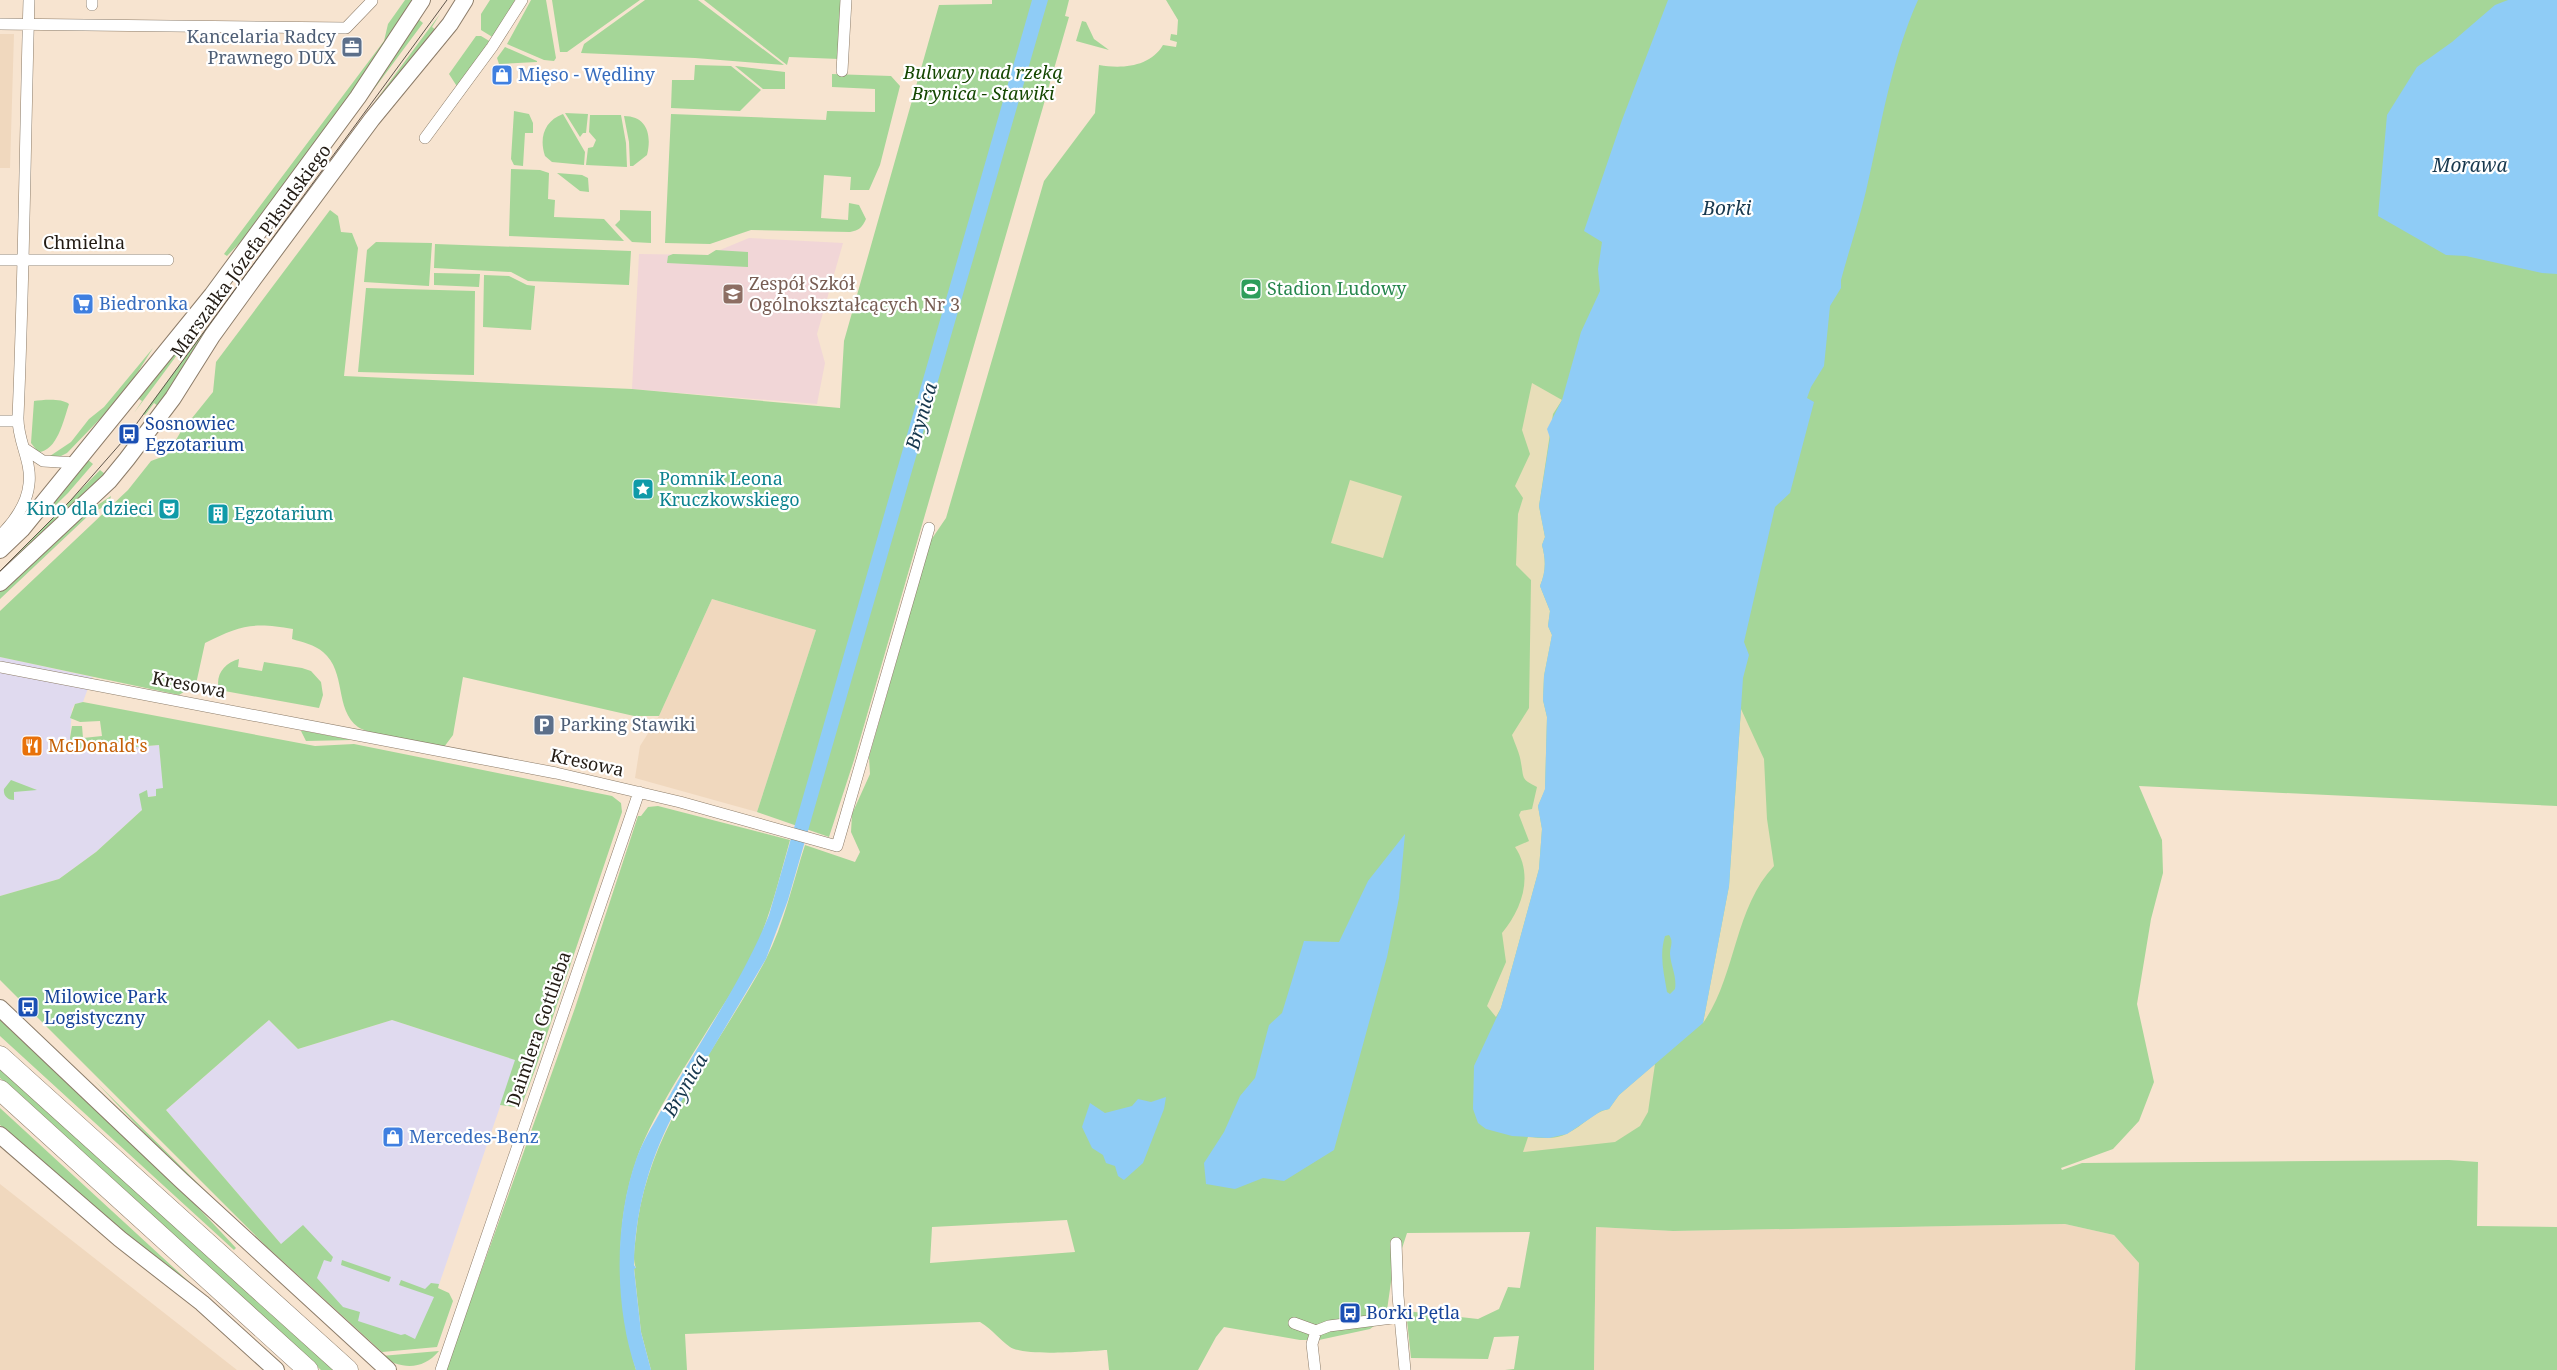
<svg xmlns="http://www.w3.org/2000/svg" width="2557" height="1370" font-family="'Noto Serif',serif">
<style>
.commercial{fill:#e0daef}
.built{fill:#f0d8be}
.education{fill:#f1d6d7}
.green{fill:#a5d698;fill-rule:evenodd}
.sand{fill:#e8deb9}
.water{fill:#8fccf6;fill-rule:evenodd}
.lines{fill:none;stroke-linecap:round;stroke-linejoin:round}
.street-casing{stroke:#8c7c69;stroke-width:12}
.secondary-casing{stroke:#8c7c69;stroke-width:18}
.highway-casing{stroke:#8c7c69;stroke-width:21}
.street{stroke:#fff;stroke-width:11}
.secondary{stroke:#fff;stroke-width:16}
.highway{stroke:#fff;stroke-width:20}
.tram{stroke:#61574c;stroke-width:1}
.labels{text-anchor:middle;stroke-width:4.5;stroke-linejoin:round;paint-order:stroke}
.service-label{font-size:18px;fill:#4e5e75;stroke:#fff;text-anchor:end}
.park-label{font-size:18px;font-style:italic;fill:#144701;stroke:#fff}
.shop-label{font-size:18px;fill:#366cbe;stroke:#fff;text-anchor:start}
.street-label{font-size:18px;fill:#221b14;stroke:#fff}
.education-label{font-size:18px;fill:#785e54;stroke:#fff;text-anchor:start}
.leisure-label{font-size:18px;fill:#27864d;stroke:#fff;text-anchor:start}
.transit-label{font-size:18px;fill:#164399;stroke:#fff;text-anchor:start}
.culture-label{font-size:18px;fill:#0d838f;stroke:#fff;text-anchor:start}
.food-label{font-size:18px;fill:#c56008;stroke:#fff;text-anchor:start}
.water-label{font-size:19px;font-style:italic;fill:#17384e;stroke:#fff}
</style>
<rect width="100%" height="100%" fill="#f7e4d0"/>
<path class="commercial" d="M0,657L92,677L83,702L75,704L72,709L70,738L73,752L159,745L164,788L156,796L147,797L146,790L142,810L96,852L59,879L0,896Z
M269,1020L298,1049L392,1020L516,1060L418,1346L358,1327L281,1244L166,1110Z"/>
<path class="built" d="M0,34H14L10,168H0Z
M712,599L816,630L757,812L635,778L640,746L659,716Z
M0,1184L121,1279L237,1370H0Z
M2065,1224L2114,1235L2139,1263L2135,1370H1594L1596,1227L1673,1231Z"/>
<path class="education" d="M749,238L843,243L817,334L825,363L817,404L632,389L639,254L708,255Z"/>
<path class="green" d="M405,0H414L355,92L253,229L227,256L224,254L384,41L388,24Z
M490,0H515L494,38L481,30V14Z
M531,0H546L556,58L554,61L544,60L507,44Z
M552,0H640L567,52H560Z
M645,0H698L784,65L695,58L581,53L584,44Z
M704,0H841L839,59L789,57L787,65Z
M992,0H1069L1065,16L1069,17L854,760L829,837L757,812L816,630L712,599L659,716H634L463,677L453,735L444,747C429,744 366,734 358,727C334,709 347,672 323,652C315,645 302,642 292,639L293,629C254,622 240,625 205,643L196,684L179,695L0,657V611L128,490L151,461L167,455L180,433L213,392L216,362L330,210L338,216L341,232L352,233L358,248L344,376L632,389L840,408L844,341L939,5L992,4Z
M1166,0H2557V806L2139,786L2162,840L2163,873L2151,919L2137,1004L2154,1082L2139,1121L2113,1149L2061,1168L2062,1170L2082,1163L2449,1160L2478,1162L2477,1226L2557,1227V1370H2135L2139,1263L2114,1235L2065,1224L1673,1231L1596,1227L1594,1370H1505L1514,1369L1519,1336L1494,1337L1488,1359L1411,1358L1406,1311L1478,1319L1499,1309L1508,1287L1520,1288L1530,1232L1407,1233L1391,1282L1386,1317L1370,1329L1319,1340H1300L1224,1327L1216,1337L1198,1370H1109L1107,1350C1088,1351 1025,1357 1010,1347C999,1339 994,1331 980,1322L685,1334L687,1370H651L641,1332L634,1268H636C632,1259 635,1245 636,1235C646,1130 718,1049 766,959C784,924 793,882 805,845L855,862L860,852L851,832L852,814L870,774L869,757L931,540L946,518L1044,181L1095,113L1099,65C1122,69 1150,67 1163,45L1176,47L1177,42L1170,40L1171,34L1177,35L1178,20ZM1067,1220L1075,1252L930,1263L932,1227Z
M440,14L432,27L436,30L158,406L154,403L145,415L143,414Z
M417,18L423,23L134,413L142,401L136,397Z
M1082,21L1086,22L1094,39L1109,50L1076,41Z
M476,36H481L491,42L458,88L449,74Z
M505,47L537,61V62L499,64L497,58Z
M695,65L731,66L761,90L740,111L671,108L672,80H694Z
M735,66L785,72V89H763Z
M832,74L891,76L900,86L880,165L869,190H850L851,177L824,175L821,218L848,220L849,203L859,205L866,219C862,228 859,230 850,232L751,230L710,244L665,243L671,114L826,120L827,111L875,112V89L832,87Z
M514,111L529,114L533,123V133H525L523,166L514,165L511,159Z
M565,113L588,114L586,133H583L580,137Z
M563,114L585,152L584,165L552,162L545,156C539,138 544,121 563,114Z
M590,115H621L626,143L627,167L586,165L588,148L593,147L596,140L589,132Z
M624,116C647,116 652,135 647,155L633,166H630L629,142Z
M511,169L540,170L549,173L548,199L555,200L554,217L604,219L624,241L509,236Z
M557,173L582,175L588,178L589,192L580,191Z
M620,210L651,211V243L632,242L615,225L620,220Z
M376,242L432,243L429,286L364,282L367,250Z
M435,244L631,251L629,285L528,281L511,272L434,268Z
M716,250L748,252V267L667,263L668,256L673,254L708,255Z
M434,273L480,274L479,287L434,285Z
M484,275L509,276L527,285L535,286L531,330L483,327Z
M366,288L475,291L474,375L358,372Z
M153,348L124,394L67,453L59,457L47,458L71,442L89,419L104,407Z
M34,401C43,400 61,398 69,404C64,419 57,452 38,452L31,443Z
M87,459L93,464L68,493L0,560L36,523Z
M100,470L105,474L0,572Z
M111,496L109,504L90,514L0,599V591L71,523Z
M239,659L238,667L262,671L264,662L302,668L311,671L321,682L323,695L319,708L219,690C215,675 224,663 239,659Z
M83,702L315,746L354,744L612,796L621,803L622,812L536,1067L523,1102L515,1107L500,1105L515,1060L392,1020L298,1049L269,1020L166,1110L281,1244L303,1225L333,1257L331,1262L324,1260L317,1278L343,1307L360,1312L358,1321L401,1335L405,1334L415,1339L434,1297L399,1285L401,1280L425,1289L431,1283L439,1284L438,1288L449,1293L453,1301L437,1347L382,1352L265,1245L0,980V896L59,879L96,852L142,810L139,794L147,790L148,797L156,796V789L163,788L159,745L73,752L70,738L72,726H82L83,738L102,736L100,721L80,722L70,718L75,704Z
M301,731H305L352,740L306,741Z
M11,780L37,790L14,792V800C8,800 3,796 4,789Z
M658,806L790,840C780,876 771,913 756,948C742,979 720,1009 702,1039C681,1073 650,1121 637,1158C613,1226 617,1302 636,1370H446L575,1008L638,816H641L648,807Z
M0,1017L191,1200L236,1248L234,1250L0,1036Z
M0,1067L334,1370H321L0,1078Z
M94,1080L247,1232L187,1178Z
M0,1108L199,1291L153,1257L0,1125Z
M342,1260L391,1277L389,1282L341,1265Z
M439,1351C423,1370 402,1370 381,1356Z"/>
<path class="sand" d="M1532,383L1562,400L1553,414L1539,506L1545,537L1542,545C1546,560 1546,572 1540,586L1550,611L1548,626L1552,635L1544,676L1543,700L1547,717L1545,790L1538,806L1542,829L1539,869L1501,1008L1496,1017L1487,1006L1506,962L1502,933C1522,909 1534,875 1515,847L1529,841L1519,815L1521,811L1532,809L1537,787C1521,779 1524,779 1521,763C1520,754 1515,744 1512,735L1529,708L1531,580L1516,565L1518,514L1523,498L1515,486L1530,454L1522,430Z
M1350,480L1402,496L1383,558L1331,543Z
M1741,709L1764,759L1767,819L1774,866C1734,908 1736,977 1703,1023L1729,886Z
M1655,1064L1648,1112L1640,1126L1615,1142L1523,1152L1528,1137C1542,1138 1556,1140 1568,1133C1583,1126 1593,1112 1609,1109L1619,1095Z"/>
<path class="water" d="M1032,0H1048L788,900L766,959L672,1117C648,1164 635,1213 634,1265L636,1268L634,1269L641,1332L651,1370H636C614,1307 614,1220 637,1157C644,1138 657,1119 667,1100C701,1039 743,980 769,915Z
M1668,0H1918C1891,60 1881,127 1866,191C1859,221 1849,250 1841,280V288L1830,306L1824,366L1811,387L1807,398L1814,402L1790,493L1775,507L1744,642L1749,655L1743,678L1729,886L1703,1023L1619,1095L1609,1109L1601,1111L1567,1134L1549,1138L1512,1136L1486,1129L1478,1123L1473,1109L1474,1066L1501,1008L1539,869L1542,829L1538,806L1545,789L1547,717L1543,700L1544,676L1552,635L1548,626L1550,611L1540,586C1546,572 1546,560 1542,545L1545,537L1539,506L1550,438L1547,429L1562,400L1581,332L1600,291L1598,269L1602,242L1584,231L1622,120ZM1669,935C1674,942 1670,946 1670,954C1671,967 1677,976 1675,989L1670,994L1667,992C1664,973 1659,956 1665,936Z
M2508,0H2557V274L2542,273L2466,256L2446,255L2378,216L2387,115L2417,67L2452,42L2495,5Z
M1405,834L1399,898L1387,957L1334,1150L1284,1181L1263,1178L1235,1189L1206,1184L1204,1163L1224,1132L1240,1096L1255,1078L1269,1025L1282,1013L1304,941L1339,942L1368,881Z
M1166,1097L1164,1109L1143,1163L1124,1180L1118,1176L1115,1166L1106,1163L1103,1155L1092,1148L1082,1127L1090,1103L1105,1113L1132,1106L1138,1099L1151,1102Z"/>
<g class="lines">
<g class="street-casing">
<path id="street" d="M92,5V0
M0,24L346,28L372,1
M842,71L846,0
M425,138L492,47L522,0
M0,260H168
M0,421H18
M25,449L43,461L76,463
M0,536C14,522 27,504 29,484C32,461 17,440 18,417C24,278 25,139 29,0
M0,667L556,773L680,802L837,846L929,528
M1396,1243L1398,1296L1405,1370
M1294,1323L1316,1331
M1316,1331L1329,1326L1400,1317
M441,1370L639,792
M1315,1370L1312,1344L1316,1331"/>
</g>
<g class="secondary-casing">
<path id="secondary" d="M0,550L22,529L212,295L358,97L422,0
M0,583L109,481L127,459L173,398L212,336L254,278L372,119L450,24L465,0
M0,1008L182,1181L388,1370
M0,1135L120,1239L202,1303L276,1370"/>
</g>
<g class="highway-casing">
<path id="highway" d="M0,1056L348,1370
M0,1090L308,1370"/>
</g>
<use href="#street" class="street"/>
<use href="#secondary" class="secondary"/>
<use href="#highway" class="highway"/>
<path class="tram" d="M0,571L71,500L129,434L447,0"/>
</g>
<defs>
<g id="office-square" transform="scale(1.125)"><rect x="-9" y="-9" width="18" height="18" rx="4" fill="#5c6f8a" stroke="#fff"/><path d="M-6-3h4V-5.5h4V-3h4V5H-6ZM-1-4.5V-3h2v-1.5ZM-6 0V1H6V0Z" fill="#fff"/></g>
<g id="shop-square" transform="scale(1.125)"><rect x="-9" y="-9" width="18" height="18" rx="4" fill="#3f7fe0" stroke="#fff"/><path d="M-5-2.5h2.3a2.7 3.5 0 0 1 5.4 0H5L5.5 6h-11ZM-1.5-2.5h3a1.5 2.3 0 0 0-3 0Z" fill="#fff"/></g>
<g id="stadium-square" transform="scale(1.125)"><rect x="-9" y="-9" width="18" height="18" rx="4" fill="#2e9e5b" stroke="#fff"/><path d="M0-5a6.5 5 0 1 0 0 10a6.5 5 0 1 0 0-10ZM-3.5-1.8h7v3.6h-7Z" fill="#fff"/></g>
<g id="school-square" transform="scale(1.125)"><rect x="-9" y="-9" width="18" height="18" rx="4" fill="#8d6e63" stroke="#fff"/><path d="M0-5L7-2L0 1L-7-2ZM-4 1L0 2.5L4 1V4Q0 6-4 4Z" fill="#fff"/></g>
<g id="supermarket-square" transform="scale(1.125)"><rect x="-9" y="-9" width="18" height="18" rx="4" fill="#3f7fe0" stroke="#fff"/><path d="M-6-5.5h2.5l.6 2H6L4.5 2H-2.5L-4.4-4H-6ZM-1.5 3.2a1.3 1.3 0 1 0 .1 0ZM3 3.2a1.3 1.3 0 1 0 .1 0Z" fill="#fff"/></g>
<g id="bus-square" transform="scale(1.125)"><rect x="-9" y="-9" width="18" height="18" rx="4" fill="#1a4fb4" stroke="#fff"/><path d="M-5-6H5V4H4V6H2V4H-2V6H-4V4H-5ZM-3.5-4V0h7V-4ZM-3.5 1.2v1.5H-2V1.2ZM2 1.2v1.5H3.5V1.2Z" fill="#fff"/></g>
<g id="sight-square" transform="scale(1.125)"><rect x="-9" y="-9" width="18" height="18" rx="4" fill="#0f9aa8" stroke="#fff"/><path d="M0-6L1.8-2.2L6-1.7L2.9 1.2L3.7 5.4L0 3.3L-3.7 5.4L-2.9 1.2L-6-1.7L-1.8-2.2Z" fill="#fff"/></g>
<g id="theatre-square" transform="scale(1.125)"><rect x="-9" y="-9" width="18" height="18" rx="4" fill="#0f9aa8" stroke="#fff"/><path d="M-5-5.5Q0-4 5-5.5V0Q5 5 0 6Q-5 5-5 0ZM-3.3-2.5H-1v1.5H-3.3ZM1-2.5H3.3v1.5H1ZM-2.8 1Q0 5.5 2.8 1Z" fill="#fff"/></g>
<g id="building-square" transform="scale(1.125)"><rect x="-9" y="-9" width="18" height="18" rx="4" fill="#0f9aa8" stroke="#fff"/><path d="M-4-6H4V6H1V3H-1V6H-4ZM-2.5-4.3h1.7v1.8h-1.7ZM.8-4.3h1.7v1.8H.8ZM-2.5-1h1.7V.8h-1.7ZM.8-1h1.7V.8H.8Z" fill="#fff"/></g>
<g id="parking-square" transform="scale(1.125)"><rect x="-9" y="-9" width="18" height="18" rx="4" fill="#5c6f8a" stroke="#fff"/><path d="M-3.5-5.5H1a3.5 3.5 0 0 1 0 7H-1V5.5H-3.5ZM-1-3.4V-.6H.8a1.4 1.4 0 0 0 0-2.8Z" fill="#fff"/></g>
<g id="restaurant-square" transform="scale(1.125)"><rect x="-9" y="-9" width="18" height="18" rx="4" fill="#e8710a" stroke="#fff"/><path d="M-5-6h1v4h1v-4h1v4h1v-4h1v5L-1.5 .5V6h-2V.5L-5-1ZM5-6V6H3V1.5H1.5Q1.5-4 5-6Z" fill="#fff"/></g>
</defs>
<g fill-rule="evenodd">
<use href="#office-square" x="352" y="47"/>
<use href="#shop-square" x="502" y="75"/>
<use href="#stadium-square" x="1251" y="289"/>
<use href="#school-square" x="733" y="294"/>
<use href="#supermarket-square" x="83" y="304"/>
<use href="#bus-square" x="129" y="434"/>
<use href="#sight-square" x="643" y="489"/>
<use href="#theatre-square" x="169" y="509"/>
<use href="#building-square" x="218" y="514"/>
<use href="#parking-square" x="544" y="725"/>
<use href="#restaurant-square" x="32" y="746"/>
<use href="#bus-square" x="28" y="1007"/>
<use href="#shop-square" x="393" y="1137"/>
<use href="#bus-square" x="1350" y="1313"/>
</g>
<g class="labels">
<g class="service-label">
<text x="336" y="43">Kancelaria Radcy<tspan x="336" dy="21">Prawnego DUX</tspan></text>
<text x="560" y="731" text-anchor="start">Parking Stawiki</text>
</g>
<g class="park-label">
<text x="983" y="79">Bulwary nad rzeką<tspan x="983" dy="21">Brynica - Stawiki</tspan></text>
</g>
<g class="shop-label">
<text x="518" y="81">Mięso - Wędliny</text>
<text x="99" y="310">Biedronka</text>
<text x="409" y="1143">Mercedes-Benz</text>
</g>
<g class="street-label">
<text x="84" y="249">Chmielna</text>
<text transform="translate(251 251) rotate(-54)" y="6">Marszałka Józefa Piłsudskiego</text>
<text transform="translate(189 685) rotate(11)" y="6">Kresowa</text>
<text transform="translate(587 763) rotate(12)" y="6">Kresowa</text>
<text transform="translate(539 1029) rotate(-71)" y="6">Daimlera Gottlieba</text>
</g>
<g class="education-label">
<text x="749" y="290">Zespół Szkół<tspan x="749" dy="21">Ogólnokształcących Nr 3</tspan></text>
</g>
<g class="leisure-label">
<text x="1267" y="295">Stadion Ludowy</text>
</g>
<g class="transit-label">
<text x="145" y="430">Sosnowiec<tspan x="145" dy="21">Egzotarium</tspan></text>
<text x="44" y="1003">Milowice Park<tspan x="44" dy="21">Logistyczny</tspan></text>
<text x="1366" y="1319">Borki Pętla</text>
</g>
<g class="culture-label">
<text x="659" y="485">Pomnik Leona<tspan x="659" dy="21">Kruczkowskiego</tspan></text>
<text x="153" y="515" text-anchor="end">Kino dla dzieci</text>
<text x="234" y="520">Egzotarium</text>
</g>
<g class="food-label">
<text x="48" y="752">McDonald's</text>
</g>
<g class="water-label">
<text x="2470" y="172">Morawa</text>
<text x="1727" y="215">Borki</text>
<text transform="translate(921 416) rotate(-74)" y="7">Brynica</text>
<text transform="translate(685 1085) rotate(-60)" y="7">Brynica</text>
</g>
</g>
</svg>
